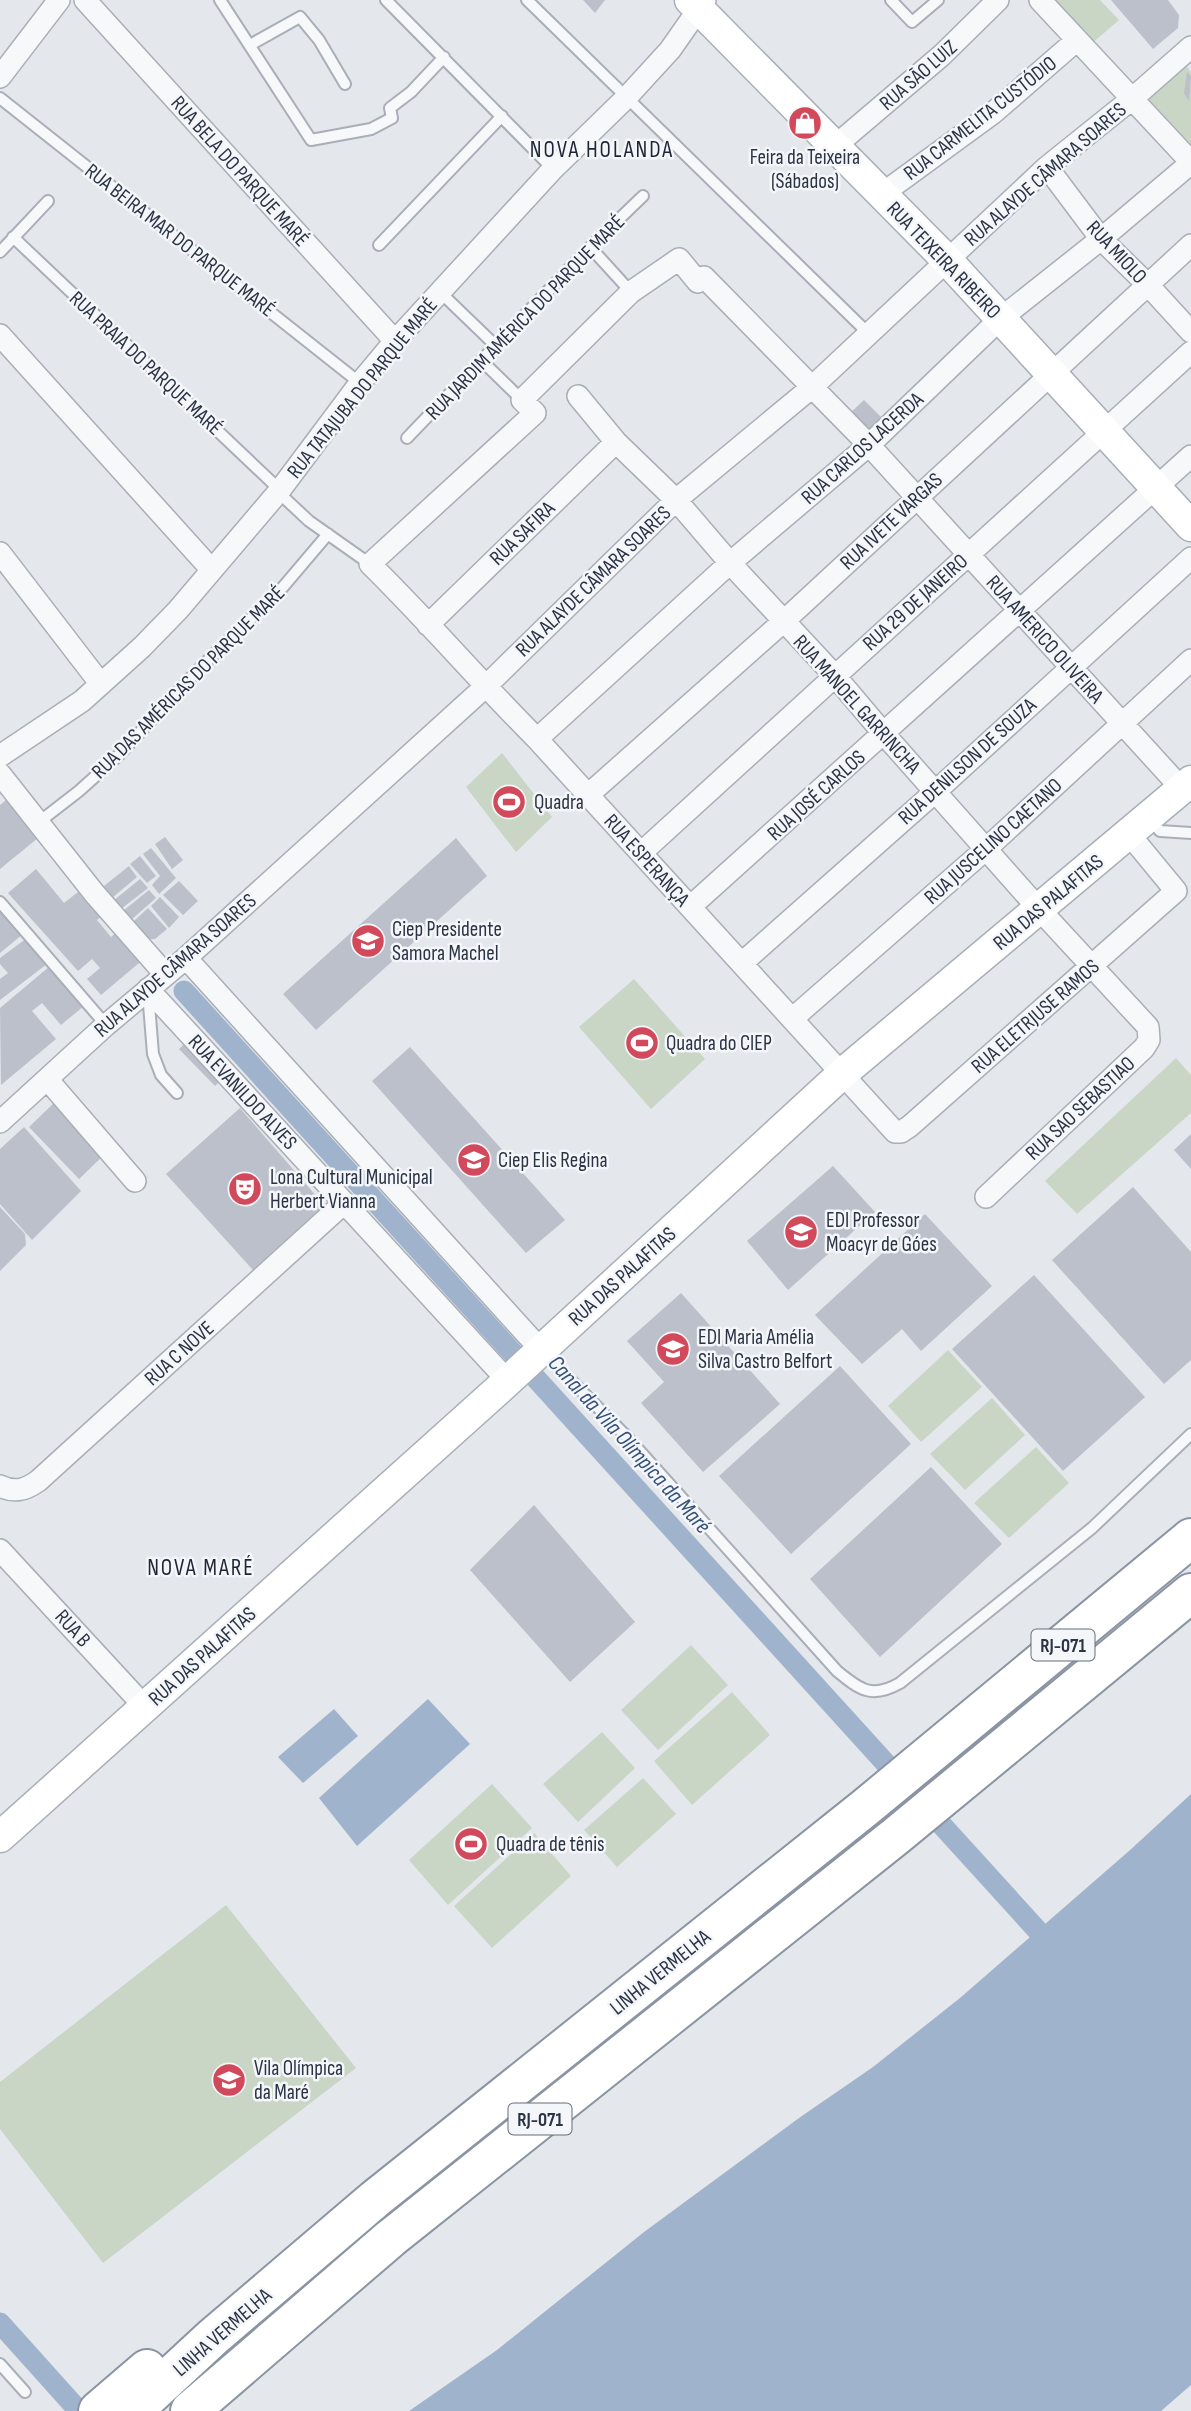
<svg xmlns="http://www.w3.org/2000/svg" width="1191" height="2411" font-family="'Sofia Sans Condensed',sans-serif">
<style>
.green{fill:#c9d6c5}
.water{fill:#9fb4cc}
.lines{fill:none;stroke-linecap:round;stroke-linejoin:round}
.canal{stroke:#9fb4cc;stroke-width:21}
.building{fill:#bbc0ca}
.lane-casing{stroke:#a9aeb7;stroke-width:14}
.street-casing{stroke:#a9aeb7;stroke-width:24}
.secondary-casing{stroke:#a9aeb7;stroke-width:33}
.highway-casing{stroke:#8b94a3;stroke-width:42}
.lane{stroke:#f7f8fa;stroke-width:10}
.street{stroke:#f7f8fa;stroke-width:21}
.secondary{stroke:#fff;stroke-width:30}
.highway{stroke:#fff;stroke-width:38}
.labels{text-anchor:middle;stroke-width:5;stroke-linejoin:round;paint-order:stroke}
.shield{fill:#f4f6f9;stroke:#676e7b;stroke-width:2}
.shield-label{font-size:19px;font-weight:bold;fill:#2b3445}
.street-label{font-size:21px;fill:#2b3445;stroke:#f4f6f9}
.poi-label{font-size:21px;fill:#2b3445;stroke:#f4f6f9;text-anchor:start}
.neighbourhood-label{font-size:23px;letter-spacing:2px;fill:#1d2536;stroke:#f4f6f9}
.water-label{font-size:23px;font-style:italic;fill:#34527a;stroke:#f4f6f9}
</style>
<rect width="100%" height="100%" fill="#e4e7ec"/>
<path class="green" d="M1048,0H1100L1119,20L1090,45Z
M1185,64L1191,72V156L1141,100Z
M502,753L552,817L516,852L466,787Z
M634,979L705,1059L651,1109L579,1027Z
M1176,1058L1191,1075V1113L1077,1214L1045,1181Z
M948,1350L982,1387L921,1442L888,1406Z
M992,1398L1025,1435L965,1490L930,1454Z
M1036,1447L1069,1483L1009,1538L974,1503Z
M691,1645L728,1685L658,1750L621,1710Z
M732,1692L770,1735L692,1805L654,1761Z
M602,1732L635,1768L578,1822L543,1784Z
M643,1778L676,1814L617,1867L584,1830Z
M492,1784L532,1828L448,1905L409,1860Z
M534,1833L571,1876L492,1948L454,1906Z
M226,1905L356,2068L103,2263L0,2129V2082Z"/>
<path class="water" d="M428,1699L470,1744L357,1846L319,1798Z
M334,1709L358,1736L303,1783L278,1757Z
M1191,1794V2385L1161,2411H409L497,2350L644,2232L799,2118L873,2067L960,1998L1129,1851Z"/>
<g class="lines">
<path class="canal" d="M184,991L1038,1931
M0,2323L79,2411"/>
</g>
<path class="building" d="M583,0H605L595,13Z
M1111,0H1168L1179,15L1178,28L1153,49Z
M1187,72L1191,76L1189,101L1184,93Z
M864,400L885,421L870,436L849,414Z
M6,800L38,838L0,869V805Z
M165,837L183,860L172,869L155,844Z
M456,838L487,876L316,1030L283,994Z
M151,848L176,878L159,894L152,885L160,876L143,854Z
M140,856L156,876L147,883L130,864Z
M129,866L137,877L112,898L104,886Z
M36,869L64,903L78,892L86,902L92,897L106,912L97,920L111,937L120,929L145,958L101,995L87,979L100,968L92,959L78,971L8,893Z
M140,879L148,888L121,909L113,901Z
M179,881L198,901L183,915L163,895Z
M149,890L156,898L131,920L123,911Z
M160,897L179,917L169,928L151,906Z
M0,906L23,934L0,953Z
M148,908L167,929L155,939H150L133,922Z
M27,938L47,964L0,1000V979L8,973L0,964V958Z
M50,966L84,1006L61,1025L42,1003L32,1011L56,1039L1,1085L0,1008Z
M198,1031L234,1068L215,1086L179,1049Z
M410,1047L565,1220L526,1253L372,1081Z
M56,1101L106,1153L79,1179L29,1127Z
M240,1108L324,1205L253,1270L166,1174Z
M24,1127L81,1191L32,1240L0,1204V1149Z
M1191,1134V1169L1174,1150Z
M833,1166L875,1212L788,1290L747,1241Z
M1133,1187L1191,1252V1360L1164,1384L1052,1260Z
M0,1207L25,1234L26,1245L0,1271Z
M925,1214L992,1286L921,1351L902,1329L862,1364L815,1315Z
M1034,1275L1145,1397L1063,1471L952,1349Z
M681,1293L780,1404L703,1472L641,1403L664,1382L627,1341Z
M840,1366L911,1444L791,1554L719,1476Z
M931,1467L1002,1544L880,1657L810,1579Z
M534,1505L635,1622L570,1682L470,1570Z"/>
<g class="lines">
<g class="lane-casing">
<path id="lane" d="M220,0L311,140L371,129L392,118L390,108L411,92L444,57
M386,0L553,169
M527,0L868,333
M891,0L912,22L938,0
M250,45L300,17L319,40L345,84
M0,98L360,383
M13,237L280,490
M379,245L502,116
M590,247L631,292
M0,252L48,201
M440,292L496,346
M482,361L522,400
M407,438L590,247L643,196
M278,492L309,521L370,564
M1150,820L1160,831L1191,833
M39,822L79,791L119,755L196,672L283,587L328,534
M0,902L106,1025
M148,992L153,1054L161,1075L177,1093
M543,1352L629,1439L837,1671C860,1690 872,1699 900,1683L1092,1528L1191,1434
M0,2364L25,2392"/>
</g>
<g class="street-casing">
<path id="street" d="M85,0L395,341
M1040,0L1191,162
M0,77L59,0
M835,146L942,55L998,0
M1047,167L1101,239L1149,286L1191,332
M882,194L993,113L1077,40
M704,277L869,445L1182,789
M698,282L679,259L631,292L522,400L535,413L370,564C428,621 480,682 537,739L895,1132H901L910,1126L1176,891L1129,834
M0,335L211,569
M578,396L616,442L676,500L730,563L835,676L884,734L1039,909L1148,1027L1149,1040L1144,1048L986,1197
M0,553L100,683
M428,625L616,442
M537,739L730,563L869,445L1000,319L1101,239L1191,163
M0,756L82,701L142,647L178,610L280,490L360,383L395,341L553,169L626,98L670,50L705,0
M0,774L94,893L165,974
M588,795L784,621L1191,245
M641,853L1191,352
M690,907L1191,456
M186,958L541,1350
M742,963L935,792L1191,558
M148,989L508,1381
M792,1019L986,849L1191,660
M47,1079L135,1181
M0,1122L106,1025L186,958L485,687L676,500L811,388L1047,167L1133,98L1191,47
M0,1486C15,1493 25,1490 38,1481L344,1203
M0,1550L145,1707"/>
</g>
<g class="secondary-casing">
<path id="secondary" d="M690,0L947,260L1191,526
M0,1837L499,1389L843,1073L1191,781"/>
</g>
<g class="highway-casing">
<path id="highway" d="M98,2411L147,2369
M133,2411L213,2337L375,2199L866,1807L1191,1538
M190,2411L391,2238L896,1836L1191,1593"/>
</g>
<use href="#lane" class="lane"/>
<use href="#street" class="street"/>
<use href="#secondary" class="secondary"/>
<use href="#highway" class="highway"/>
</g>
<defs>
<g id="shop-disc" transform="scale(1.75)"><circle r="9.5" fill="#d1495b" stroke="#f4f6f9"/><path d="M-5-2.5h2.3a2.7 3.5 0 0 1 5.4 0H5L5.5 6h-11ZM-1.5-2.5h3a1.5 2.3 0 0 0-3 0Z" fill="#fff"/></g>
<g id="stadium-disc" transform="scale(1.75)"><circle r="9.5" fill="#d1495b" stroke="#f4f6f9"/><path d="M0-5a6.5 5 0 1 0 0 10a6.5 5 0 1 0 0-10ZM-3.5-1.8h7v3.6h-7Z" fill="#fff"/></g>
<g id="school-disc" transform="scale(1.75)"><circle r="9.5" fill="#d1495b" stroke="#f4f6f9"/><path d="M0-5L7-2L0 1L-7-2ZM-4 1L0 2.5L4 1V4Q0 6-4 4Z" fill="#fff"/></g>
<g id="theatre-disc" transform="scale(1.75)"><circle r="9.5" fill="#d1495b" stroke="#f4f6f9"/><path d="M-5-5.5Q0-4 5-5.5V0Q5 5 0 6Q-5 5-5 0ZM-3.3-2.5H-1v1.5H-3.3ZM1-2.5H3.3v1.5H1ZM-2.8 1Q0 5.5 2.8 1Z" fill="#fff"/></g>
</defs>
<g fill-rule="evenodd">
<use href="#shop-disc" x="805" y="123"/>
<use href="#stadium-disc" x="509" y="802"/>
<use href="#school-disc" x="368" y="941"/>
<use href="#stadium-disc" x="642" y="1043"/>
<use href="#school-disc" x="474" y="1160"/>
<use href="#theatre-disc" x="245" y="1189"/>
<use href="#school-disc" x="801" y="1232"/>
<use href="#school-disc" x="673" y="1349"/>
<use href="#stadium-disc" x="471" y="1844"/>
<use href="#school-disc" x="229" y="2080"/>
</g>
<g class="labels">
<g class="shield">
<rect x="1031.5" y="1629.5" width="63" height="31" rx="5"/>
<rect x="508.5" y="2103.5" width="63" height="31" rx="5"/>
</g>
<g class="shield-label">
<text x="1063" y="1652">RJ-071</text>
<text x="540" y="2126">RJ-071</text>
</g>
<g class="street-label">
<text transform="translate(918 75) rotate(-41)" y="7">RUA SÃO LUIZ</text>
<text transform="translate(980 118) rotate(-38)" y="7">RUA CARMELITA CUSTÓDIO</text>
<text transform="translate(240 171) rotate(48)" y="7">RUA BELA DO PARQUE MARÉ</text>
<text transform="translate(1045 174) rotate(-41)" y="7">RUA ALAYDE CÂMARA SOARES</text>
<text transform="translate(180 240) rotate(38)" y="7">RUA BEIRA MAR DO PARQUE MARÉ</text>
<text transform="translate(1117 252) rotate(47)" y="7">RUA MIOLO</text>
<text transform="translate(944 260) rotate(46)" y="7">RUA TEIXEIRA RIBEIRO</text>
<text transform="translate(525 317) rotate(-46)" y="7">RUA JARDIM AMÉRICA DO PARQUE MARÉ</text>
<text transform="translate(146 363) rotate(43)" y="7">RUA PRAIA DO PARQUE MARÉ</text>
<text transform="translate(362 388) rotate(-51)" y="7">RUA TATAJUBA DO PARQUE MARÉ</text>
<text transform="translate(862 448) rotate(-42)" y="7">RUA CARLOS LACERDA</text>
<text transform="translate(891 521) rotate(-43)" y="7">RUA IVETE VARGAS</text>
<text transform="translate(522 533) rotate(-44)" y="7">RUA SAFIRA</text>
<text transform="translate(593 581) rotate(-44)" y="7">RUA ALAYDE CÂMARA SOARES</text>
<text transform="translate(915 602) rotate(-42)" y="7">RUA 29 DE JANEIRO</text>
<text transform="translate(1045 639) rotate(48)" y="7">RUA AMERICO OLIVEIRA</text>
<text transform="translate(188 682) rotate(-45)" y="7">RUA DAS AMÉRICAS DO PARQUE MARÉ</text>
<text transform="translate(857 704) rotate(48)" y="7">RUA MANOEL GARRINCHA</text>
<text transform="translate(967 761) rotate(-42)" y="7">RUA DENILSON DE SOUZA</text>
<text transform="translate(816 795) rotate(-42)" y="7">RUA JOSÉ CARLOS</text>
<text transform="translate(993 841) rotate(-42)" y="7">RUA JUSCELINO CAETANO</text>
<text transform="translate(647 860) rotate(48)" y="7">RUA ESPERANÇA</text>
<text transform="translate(1048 902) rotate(-40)" y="7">RUA DAS PALAFITAS</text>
<text transform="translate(175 965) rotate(-41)" y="7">RUA ALAYDE CÂMARA SOARES</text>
<text transform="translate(1035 1016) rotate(-41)" y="7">RUA ELETRJUSE RAMOS</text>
<text transform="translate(243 1092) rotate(47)" y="7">RUA EVANILDO ALVES</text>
<text transform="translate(1080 1108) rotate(-43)" y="7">RUA SAO SEBASTIAO</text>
<text transform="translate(622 1276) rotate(-42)" y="7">RUA DAS PALAFITAS</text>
<text transform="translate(179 1353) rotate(-42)" y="7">RUA C NOVE</text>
<text transform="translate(73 1628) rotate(48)" y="7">RUA B</text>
<text transform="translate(202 1656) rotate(-42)" y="7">RUA DAS PALAFITAS</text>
<text transform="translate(660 1972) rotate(-39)" y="7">LINHA VERMELHA</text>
<text transform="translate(222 2332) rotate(-41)" y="7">LINHA VERMELHA</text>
</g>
<g class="poi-label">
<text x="805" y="164" text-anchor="middle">Feira da Teixeira<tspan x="805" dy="24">(Sábados)</tspan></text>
<text x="534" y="809">Quadra</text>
<text x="392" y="936">Ciep Presidente<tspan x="392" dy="24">Samora Machel</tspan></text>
<text x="666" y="1050">Quadra do CIEP</text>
<text x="498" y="1167">Ciep Elis Regina</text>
<text x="270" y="1184">Lona Cultural Municipal<tspan x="270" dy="24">Herbert Vianna</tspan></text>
<text x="826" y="1227">EDI Professor<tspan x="826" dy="24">Moacyr de Góes</tspan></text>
<text x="698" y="1344">EDI Maria Amélia<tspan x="698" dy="24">Silva Castro Belfort</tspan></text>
<text x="496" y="1851">Quadra de tênis</text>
<text x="254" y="2075">Vila Olímpica<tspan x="254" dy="24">da Maré</tspan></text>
</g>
<g class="neighbourhood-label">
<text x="602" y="157">NOVA HOLANDA</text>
<text x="201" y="1575">NOVA MARÉ</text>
</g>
<g class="water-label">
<text transform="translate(630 1444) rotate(48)" y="8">Canal da Vila Olímpica da Maré</text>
</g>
</g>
</svg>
